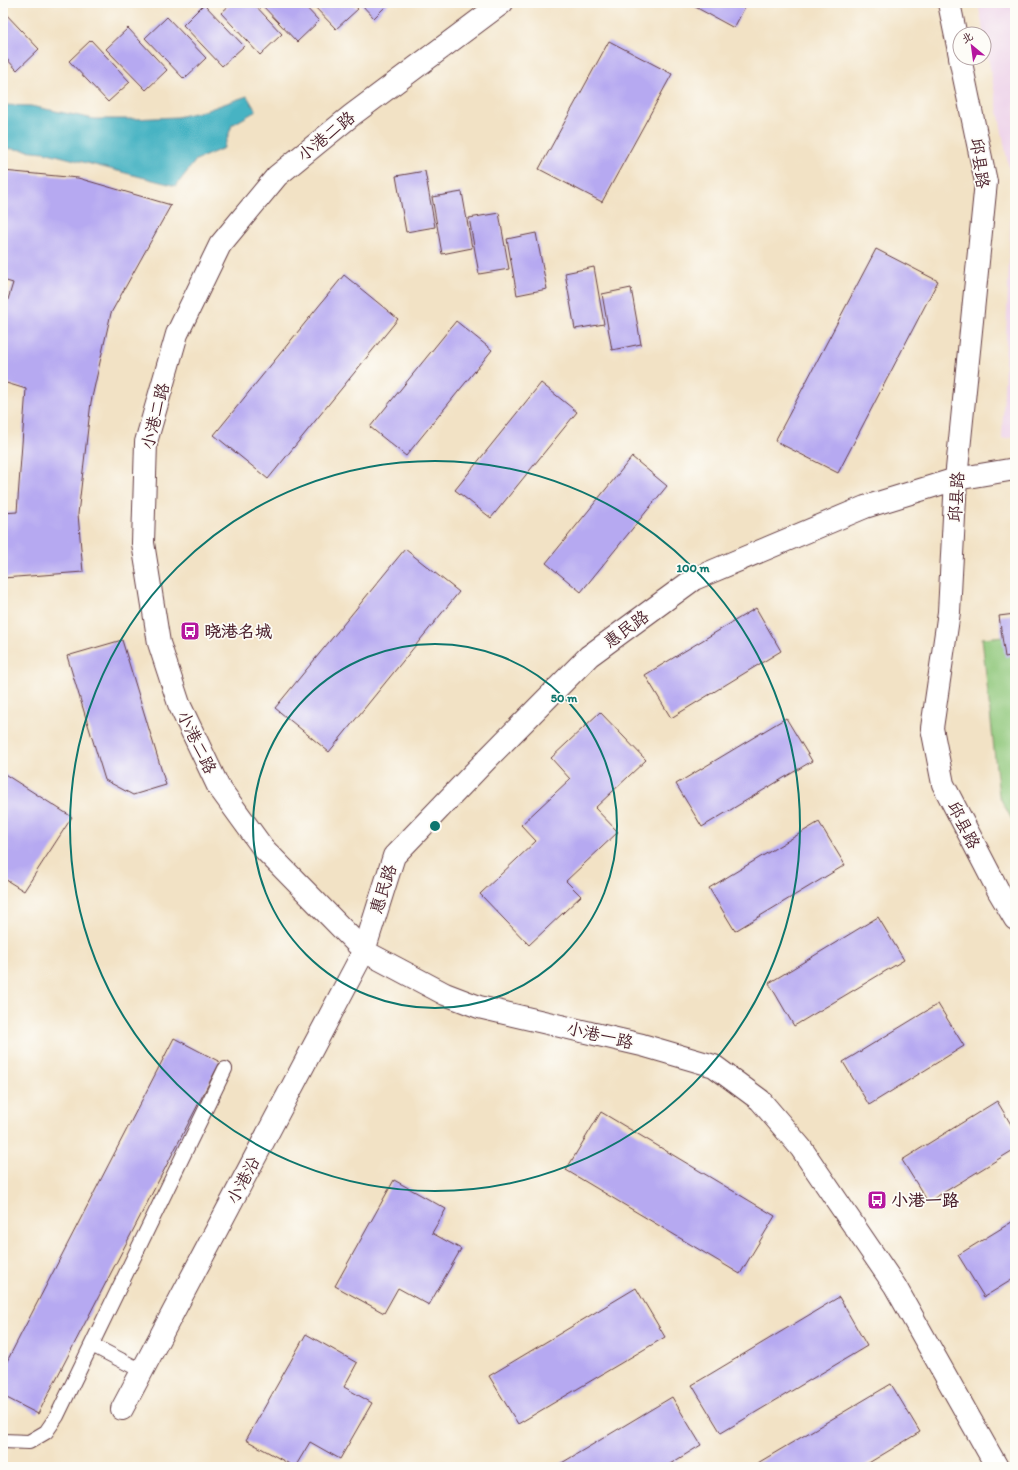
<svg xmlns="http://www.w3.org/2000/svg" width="1018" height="1470" font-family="Itim,'LXGW WenKai TC',sans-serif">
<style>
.built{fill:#edd1e9}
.green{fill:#8fc77a;stroke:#6c7352}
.water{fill:#46b3c3;stroke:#486977}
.building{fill:#b6a9f1}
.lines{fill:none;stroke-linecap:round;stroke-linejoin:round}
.lane-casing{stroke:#633c42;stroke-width:16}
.street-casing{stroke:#633c42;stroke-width:24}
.lane{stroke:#fff;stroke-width:14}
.street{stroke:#fff;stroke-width:22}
.ring{fill:none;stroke:#0f766e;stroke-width:2}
.labels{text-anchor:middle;stroke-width:3.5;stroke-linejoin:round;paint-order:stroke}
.street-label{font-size:17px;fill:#4a1f2b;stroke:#fdfcf7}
.poi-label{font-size:17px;font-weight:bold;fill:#4a1f2b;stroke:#fdfcf7;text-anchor:start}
.centre{fill:#0f766e;stroke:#fdfcf7;stroke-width:2}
.ring-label{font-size:12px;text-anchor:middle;font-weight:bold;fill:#0f766e;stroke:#fdfcf7;stroke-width:3.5;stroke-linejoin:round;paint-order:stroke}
</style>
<rect width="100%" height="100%" fill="#fdfcf7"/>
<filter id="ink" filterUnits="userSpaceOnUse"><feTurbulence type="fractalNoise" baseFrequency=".025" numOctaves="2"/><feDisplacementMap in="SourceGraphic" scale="8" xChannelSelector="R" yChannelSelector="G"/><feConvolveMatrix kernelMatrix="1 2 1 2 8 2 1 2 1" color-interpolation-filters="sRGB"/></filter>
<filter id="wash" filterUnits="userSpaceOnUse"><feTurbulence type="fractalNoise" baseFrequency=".012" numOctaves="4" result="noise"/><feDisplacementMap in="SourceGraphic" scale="16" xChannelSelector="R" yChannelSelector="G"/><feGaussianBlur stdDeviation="0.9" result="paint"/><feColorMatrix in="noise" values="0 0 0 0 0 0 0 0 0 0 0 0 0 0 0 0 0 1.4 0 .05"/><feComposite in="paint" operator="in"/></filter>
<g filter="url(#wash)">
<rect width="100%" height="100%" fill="#f2e2c5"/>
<path class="built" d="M978,3H1015V437L1002,439L1012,186Z"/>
<path class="green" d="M1015,635V825L999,796L982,638Z"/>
<path class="water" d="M247,96L256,111L232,125L224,148L196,160L176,186L44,152L3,148V105L31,106L94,119H131L177,117L207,110Z"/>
<g id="blocks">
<path class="building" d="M232,3H253L282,34L260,55L221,13Z
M260,3H302L319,21L297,42Z
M311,3H352L358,9L336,29Z
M360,3H389L374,18Z
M688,3H747L734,28Z
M204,4L244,46L222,66L183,25Z
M3,11L39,49L17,70L3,55Z
M167,17L206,58L184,79L145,38Z
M128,28L167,70L146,90L106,49Z
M91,40L130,82L108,102L69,61Z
M609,41L672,74L602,202L539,169Z
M3,171L78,178L171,205L111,313L91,402L78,514L83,572L3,578V513L17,512L26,389L3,382V316L13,283L3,280Z
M425,171L435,227L406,232L396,176Z
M462,192L472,248L442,254L432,197Z
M499,213L509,269L479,274L469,218Z
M536,233L547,289L517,295L507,239Z
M876,249L938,281L838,473L775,441Z
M594,267L604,324L575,329L565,273Z
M344,275L398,319L268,479L214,435Z
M631,288L641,344L612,350L602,294Z
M456,321L492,350L406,456L370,427Z
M541,383L577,412L491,518L455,490Z
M632,457L667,486L581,592L546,563Z
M405,549L459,592L329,752L275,708Z
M756,608L781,651L671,718L645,675Z
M1015,614V655L1005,657L999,616Z
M122,640L166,785L133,795L105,780L67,656Z
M600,712L646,760L595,808L618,832L566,881L581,896L529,945L480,894L536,841L521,825L570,779L551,758Z
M786,718L812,761L702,827L676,784Z
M3,773L72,817L24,891L3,878Z
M819,822L845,865L735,931L709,888Z
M878,917L904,960L794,1026L769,983Z
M938,1004L964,1046L869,1105L843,1062Z
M174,1038L220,1062L38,1414L3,1396V1369Z
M997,1101L1015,1131V1149L928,1202L902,1160Z
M601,1112L775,1216L740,1274L566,1170Z
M394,1180L446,1209L432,1233L461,1249L429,1305L398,1288L384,1313L335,1286Z
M1015,1220V1278L984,1297L958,1255Z
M636,1288L665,1337L518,1424L489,1376Z
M839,1297L867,1346L721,1433L692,1385Z
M306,1334L357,1363L344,1387L372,1403L340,1459L310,1442L295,1467L246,1440Z
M891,1384L920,1432L862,1467H751Z
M672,1397L701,1445L665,1467H555Z"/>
</g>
</g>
<g filter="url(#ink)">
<use href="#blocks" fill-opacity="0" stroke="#633c42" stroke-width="1"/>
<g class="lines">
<g class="lane-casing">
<path id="lane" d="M92,1345L142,1371
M3,1441L29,1442L46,1432L57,1416L225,1069"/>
</g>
<g class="street-casing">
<path id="street" d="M502,3L352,115L277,176L220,245L177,334L146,442L143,543L159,643L179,704L218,786L263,848L364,951L445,994L479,1007L642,1045L714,1066L760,1100L801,1148L895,1286L997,1467
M949,3L960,56
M960,58L986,182L956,479L949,612L932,728L943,784L999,892L1015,919
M122,1409L364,951L394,856L491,755L589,656L694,579L865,507L956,479L1015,469"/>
</g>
<use href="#lane" class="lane"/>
<use href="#street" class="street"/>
</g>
</g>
<g class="ring">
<circle cx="435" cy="826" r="182"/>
<circle cx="435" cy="826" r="365"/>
</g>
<defs>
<g id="bus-square" transform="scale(1)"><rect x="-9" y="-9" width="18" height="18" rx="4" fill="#b5179e" stroke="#fdfcf7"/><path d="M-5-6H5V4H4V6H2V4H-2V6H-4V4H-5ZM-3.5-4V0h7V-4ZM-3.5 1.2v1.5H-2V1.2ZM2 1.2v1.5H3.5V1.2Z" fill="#fff"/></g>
</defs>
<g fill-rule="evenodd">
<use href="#bus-square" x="190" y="631"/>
<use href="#bus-square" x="877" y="1200"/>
</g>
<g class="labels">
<g class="street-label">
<text transform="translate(326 136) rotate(-39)" y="6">小港二路</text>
<text transform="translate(980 163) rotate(82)" y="6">邱县路</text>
<text transform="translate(155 416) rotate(-76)" y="6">小港二路</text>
<text transform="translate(956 497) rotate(-86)" y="6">邱县路</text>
<text transform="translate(626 629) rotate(-36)" y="6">惠民路</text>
<text transform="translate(197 742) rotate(64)" y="6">小港二路</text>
<text transform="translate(964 825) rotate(63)" y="6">邱县路</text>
<text transform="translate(383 889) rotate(-72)" y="6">惠民路</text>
<text transform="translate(600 1035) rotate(13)" y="6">小港一路</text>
<text transform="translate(243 1180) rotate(-62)" y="6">小港沿</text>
</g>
<g class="poi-label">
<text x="204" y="637">晓港名城</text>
<text x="891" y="1206">小港一路</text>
</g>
</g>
<circle cx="435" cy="826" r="6" class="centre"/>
<g class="ring-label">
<text x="693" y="572">100 m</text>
<text x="564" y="702">50 m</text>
</g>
<rect width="1018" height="1470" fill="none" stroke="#fdfcf7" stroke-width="16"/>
<g transform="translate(972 46) rotate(331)"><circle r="19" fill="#fdfcf7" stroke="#b5a4a5"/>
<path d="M0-3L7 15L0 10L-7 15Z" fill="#b5179e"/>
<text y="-6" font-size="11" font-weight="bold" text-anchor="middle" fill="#4a1f2b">北</text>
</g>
</svg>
